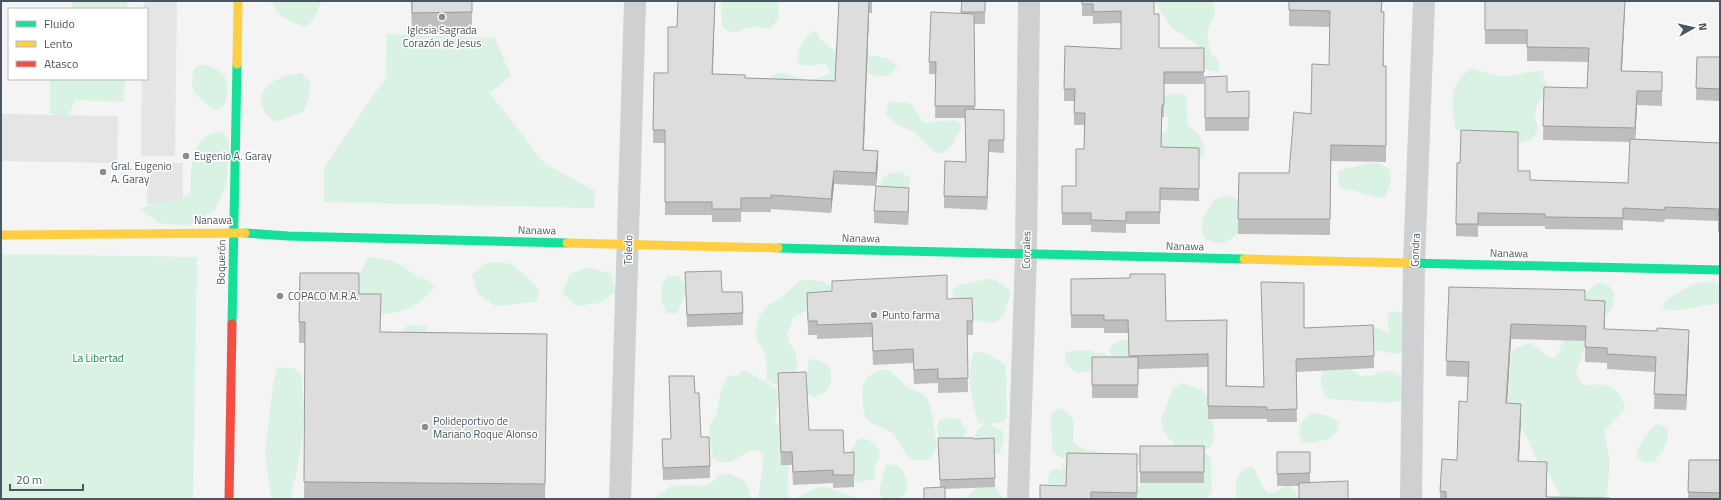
<svg xmlns="http://www.w3.org/2000/svg" width="1721" height="500" font-family="'Titillium Web',sans-serif">
<style>
.education{fill:#e6e5e6}
.green{fill:#d9f2e3}
.lines{fill:none;stroke-linecap:round;stroke-linejoin:round}
.street{stroke:#ced0d2;stroke-width:22}
.fast{stroke:#16e098;stroke-width:9}
.slow{stroke:#ffcf43;stroke-width:9}
.jam{stroke:#f24e42;stroke-width:9}
.wall{fill:#bebebf}
.shaded-wall{fill:#9b9b9b}
.building{fill:#ddddde;stroke:#9b9b9b}
.poi-dot{fill:#868d94;stroke:#fff;stroke-width:1.5}
.labels{text-anchor:middle;stroke-width:3;stroke-linejoin:round;paint-order:stroke}
.poi-label{font-size:11px;fill:#4a5661;stroke:#fff;text-anchor:start}
.street-label{font-size:11px;fill:#4a5661;stroke:#fff}
.park-label{font-size:11px;fill:#17864f;stroke:#fff}
</style>
<rect width="100%" height="100%" fill="#f4f4f4"/>
<path class="education" d="M144,1H177L175,156H141L142,79H147V9H143Z
M1,114L118,116L117,163L1,161Z
M148,163H183V204H147Z"/>
<path class="green" d="M72,1H128L127,9H72Z
M271,1H321L314,19L306,27C290,22 278,18 271,1Z
M721,1H779L778,20L770,29C764,28 757,27 751,27C736,28 741,38 722,27Z
M1157,1H1214L1215,13L1207,32L1210,53L1218,60L1220,71H1210L1202,65L1197,45L1172,28L1155,3Z
M815,30L821,40L842,57C857,55 888,52 897,66C887,85 871,72 855,70C850,69 842,73 837,74L831,100L766,84C777,62 793,80 809,80C816,80 824,75 830,73L826,64L804,66L798,63C795,51 805,36 815,30Z
M387,34L495,38L511,76L490,93L544,163L595,191L594,208L324,202V167L386,77Z
M203,65C227,69 231,82 225,104L216,110C197,97 188,92 194,68Z
M1471,68C1483,72 1498,77 1511,76C1522,75 1531,70 1542,71L1548,90C1543,97 1535,105 1535,114C1535,122 1541,128 1535,135C1524,153 1471,139 1456,130C1451,107 1448,83 1471,68Z
M302,73L310,81C310,93 309,102 303,112L276,122C254,107 257,89 280,78C287,75 295,74 302,73Z
M50,79H125L124,102L75,100L69,115L59,116L50,113Z
M1176,93L1186,95C1188,106 1186,116 1189,127C1200,134 1203,140 1205,153L1198,161L1168,160L1160,146L1159,137L1167,130L1169,120L1159,103L1166,95Z
M891,101L912,104L924,123L954,120L959,122L962,126L951,147L941,154L936,153L914,132L899,126L886,115L888,105Z
M221,131L229,140L227,181L215,211L188,226L158,223L141,209C157,200 175,203 190,194C192,167 188,136 221,131Z
M1369,163H1379L1389,169L1391,180L1386,196L1376,198L1352,190L1342,189L1339,185L1337,174L1340,170Z
M900,172L910,177L908,197L881,195V179L889,173Z
M1225,196L1235,198L1243,205L1240,232L1224,244L1211,242L1203,235C1199,219 1206,212 1215,199Z
M1,254L197,257L193,499H1Z
M368,257C394,260 402,263 421,280L419,274L435,287C416,308 408,311 381,315L359,294L360,275Z
M487,262L508,263L526,276L540,291L536,302L495,306L478,294L472,275Z
M589,267L611,274L616,292L599,303L576,306L562,292L570,274Z
M668,276H678L685,284V295L677,314L667,313L662,304V284Z
M991,278C999,282 1007,285 1011,293L1004,314L997,322C982,323 965,319 956,306C954,302 953,295 952,290L961,285Z
M810,280L820,281L830,285L832,295L801,314L794,316L787,335L790,344L796,352L797,363L796,384C784,388 777,387 766,380L767,373L765,354L755,336L759,317L766,307L783,296L799,281Z
M1600,282L1609,285L1614,294L1612,308L1605,316L1590,313C1581,297 1584,291 1600,282Z
M1712,282L1720,285V303L1672,311L1662,308L1666,300L1693,284Z
M1394,311L1403,314L1404,352L1394,354L1372,349V326L1391,334C1388,327 1387,321 1389,313Z
M408,325L428,326L413,362L393,339Z
M1574,338L1585,343L1583,354L1576,372L1580,382L1589,386C1610,380 1619,390 1626,409L1604,431L1610,462L1607,493L1603,499H1562L1549,474L1535,458L1528,439L1523,431L1507,418L1511,351L1529,343C1542,348 1542,355 1555,358L1564,340Z
M1126,340L1131,343L1139,359L1113,358C1103,346 1116,341 1126,340Z
M1095,350L1091,352L1105,354L1112,360L1093,371L1077,373L1065,363V354L1069,351Z
M983,352L1005,364L1007,380L1006,391L1007,417L1004,421L989,424L1003,431L1004,442L1000,453C991,455 975,447 975,437C975,434 978,430 979,428L987,424L978,423C973,407 965,368 974,353Z
M811,359L821,361L830,367C833,384 831,393 813,397L807,393L808,363Z
M277,367L293,368L301,375C307,421 302,455 290,499H271L265,450L274,379Z
M1347,367L1361,376C1365,375 1369,376 1373,375C1386,370 1402,366 1402,386C1402,392 1403,396 1400,401L1390,403L1329,399C1320,392 1319,378 1324,368Z
M884,369C897,373 896,379 906,386C912,390 920,392 926,396L930,405L937,445L931,459C901,463 909,453 894,435C889,428 875,427 868,420C864,416 863,409 863,403C861,383 863,375 884,369Z
M744,370L779,390L775,422L791,436L787,491L790,499H758L764,456L757,450C737,452 733,471 713,458L709,435L710,424L716,415L720,395L727,376L738,375Z
M1182,383L1202,390L1208,397L1215,434L1212,445L1204,451L1211,458L1212,492L1206,499H1132L1136,489L1152,476L1175,446L1162,429L1161,419L1173,388Z
M1060,408C1077,417 1074,424 1073,441L1083,449L1130,458L1148,449V466L1060,458L1052,451L1051,412Z
M1315,413C1324,415 1334,416 1339,424L1337,423L1338,428C1333,441 1314,445 1301,442C1296,430 1302,415 1315,413Z
M944,418L960,419L967,432L961,440L941,439C936,433 936,428 939,421Z
M1656,424L1667,427C1670,443 1664,448 1655,461L1645,463L1636,458C1638,443 1646,435 1656,424Z
M862,438C869,439 879,446 880,454C880,458 876,462 875,466C874,470 875,475 874,479L858,483L854,479L850,453L857,440Z
M1062,462L1068,470V491L1051,497L1048,478L1052,469H1063Z
M886,465C889,465 893,464 896,465C906,468 917,499 892,499C887,499 885,499 880,495L879,491Z
M1248,467H1253C1259,473 1262,497 1275,492C1281,490 1282,485 1289,485L1297,493L1298,499H1238C1234,487 1235,471 1248,467Z
M729,474L744,480L749,489L751,499H653L671,486L691,485L703,486L712,483L719,475Z
M989,483L995,487L1004,499H964L976,487Z
M819,487C834,487 844,495 859,498C865,499 871,497 878,499H798L799,496Z"/>
<g class="lines">
<path class="street" d="M620,499L635,1
M1018,499L1026,254L1029,1
M1411,499L1414,263L1424,1"/>
<path class="fast" d="M245,233L288,236L567,243
M778,248L1244,259
M1409,263L1720,270
M232,324L237,64"/>
<path class="slow" d="M237,64L238,1
M1,235L245,233
M567,243L778,248
M1244,259L1409,263"/>
<path class="jam" d="M229,499L232,324"/>
</g>
<path class="wall" d="M411,1H472V33L412,34Z
M678,1H715L713,74L745,78L835,81L839,1H872V13H869L864,150L878,164L876,186L834,184L831,213L771,209V212H741V222H712V215H665V143H653L654,73H668L677,27Z
M962,1H985V24H974L975,109L1004,110V153L989,152L987,210L944,208V196L966,162L965,118H935L936,74H929V62L961,14Z
M1082,1L1154,14L1159,48H1204V84H1164V117H1162L1161,147L1199,148V201L1160,200V224H1126V233L1091,232V225H1062V186H1076L1084,149V125H1074V101H1064L1065,46L1121,49V23L1093,24V16H1082Z
M1289,1H1382V12L1384,66H1386V162L1331,161L1330,235L1238,234L1239,173H1289L1329,65L1330,27L1289,26Z
M1485,1H1625L1622,71L1662,86V106L1637,105L1635,139L1720,143V232H1718V221L1665,219L1664,222L1623,220V230L1545,229V226H1478V237L1456,236L1457,163L1518,171L1530,180L1628,183L1630,142L1543,140L1544,87L1587,88L1588,62L1527,61V44H1485Z
M1697,57H1720V101L1696,100Z
M1205,77L1227,92L1249,91V131H1205Z
M909,201L908,225L874,223V211Z
M685,272L722,292L743,313V325L687,327Z
M1071,279L1166,321L1227,320V386L1264,387L1304,328L1374,356V368L1296,372L1297,422H1267V419H1208V367L1138,369V398H1092V357H1129L1128,333H1104V328H1071Z
M832,281L947,299L973,321V335H967L968,392L938,393V383L914,384L913,363L873,365L872,337L817,339V335H808L807,293L832,291Z
M1449,287L1585,300L1605,316V329L1689,345L1686,410L1654,409L1655,372L1607,369V363L1585,362V341L1511,339L1507,403L1521,419L1519,461L1547,477V497L1610,499H1440V491L1457,460L1467,402L1468,377L1446,376Z
M359,294L380,332L547,334L545,499H304L305,343H299V322Z
M778,373L809,430L844,453L854,475V487L833,488V483L793,485L792,465H781Z
M669,376L695,393L701,437L710,466V478L663,480L662,439H671Z
M938,438L974,439L995,478V487L945,489L940,487Z
M1140,446H1204V483H1140Z
M1277,452H1310V482L1299,486H1277Z
M1137,454V499H1040L1066,486Z
M1689,460H1720V499H1688Z"/>
<path class="shaded-wall" d="M715,1L712,88V74Z
M869,1V13L863,163V150Z
M1625,1V9L1621,85V71Z
M1637,91V105L1635,142V128Z
M989,140V152L987,210V197Z
M878,151V164L876,186V173Z
M834,171V184L831,213V199Z
M909,188V201L908,225V212Z
M1511,324V339L1506,418V403Z
M1689,330V345L1686,410V395Z
M1521,404V419L1518,476V461Z
M1547,462V477L1546,499Z"/>
<path class="building" d="M412,1H472V12L412,13Z
M678,1H715L712,74L745,75V78L835,81L839,1H869L863,150L878,151L876,173L834,171L831,199L771,195V198H741V209H712V202H665V130H653L654,73H668V27H677Z
M962,1H985V12H961Z
M1082,1H1154V14H1159V48H1204V72H1164V105H1162L1161,147L1199,148V189L1160,188V212H1126V221L1091,220V213H1062V186H1076V149H1084L1085,113H1074L1075,89H1064L1065,46L1121,49V11L1093,12V4H1082Z
M1289,1H1382L1381,12H1384L1383,66H1386V146L1331,145L1330,219H1238L1239,173H1289L1294,112L1311,114L1312,64L1329,65L1330,11L1289,10Z
M1485,1H1625L1621,71L1662,72V91H1637L1635,128L1543,126L1544,87L1587,88L1589,48L1527,47V30H1485Z
M931,12L974,14L975,106H935L936,62H929Z
M1697,57H1720V89L1696,88Z
M1227,76V92L1249,91V118H1205V77Z
M965,109L1004,110V140H989L987,197L944,196L945,161L966,162Z
M1461,130L1518,132V171H1530V180L1628,183L1630,139L1720,143V220L1718,219L1719,209L1665,207L1664,210L1623,208V218L1545,217V214L1478,213V224H1456L1457,163H1460Z
M876,186L909,188L908,212L874,211Z
M721,271L722,292H742L743,313L687,315L685,272Z
M300,273H359V294H381L380,332L547,334L545,484L304,482L305,322H299Z
M1130,274H1165L1166,321L1227,320L1226,386L1264,387L1261,282L1304,283V328L1373,325L1374,356L1296,359L1297,409L1267,410V407L1208,406V354L1129,356L1128,320H1104V315H1071V279L1130,278Z
M947,275V299L972,298L973,321H967L968,378L938,379V369L914,370L913,349L873,351L872,323L817,325V321H808L807,293L832,291V281Z
M1449,287L1585,290V300L1605,301L1604,329L1657,331V328L1689,330L1686,395L1654,394L1656,357L1607,354V348L1585,347L1586,326L1511,324L1506,403L1521,404L1518,461L1547,462L1546,497L1610,498V499H1446V492L1440,491L1442,459L1457,460L1459,401L1467,402L1469,362L1446,361Z
M1092,357H1138V385H1092Z
M806,372L809,430H843L844,453L854,452V475H833V470L793,472L792,452H781L778,373Z
M669,376H694L695,393H699L701,437H709L710,466L663,468L662,439H671Z
M938,438H974V439L994,438L995,478L940,480Z
M1140,446H1204V472H1140Z
M1277,452H1310V473L1277,474Z
M1067,453L1137,454V493L1091,492V499H1040V485L1066,486Z
M1689,460H1720V493L1688,492Z
M1348,481V499H1299V483Z
M945,487V499H924V488Z"/>
<g class="poi-dot">
<circle cx="442" cy="17" r="4"/>
<circle cx="186" cy="156" r="4"/>
<circle cx="103" cy="172" r="4"/>
<circle cx="280" cy="296" r="4"/>
<circle cx="874" cy="315" r="4"/>
<circle cx="425" cy="427" r="4"/>
</g>
<g class="labels">
<g class="poi-label">
<text x="442" y="34" text-anchor="middle">Iglesia Sagrada<tspan x="442" dy="13">Corazón de Jesus</tspan></text>
<text x="194" y="160">Eugenio A. Garay</text>
<text x="111" y="170">Gral. Eugenio<tspan x="111" dy="13">A. Garay</tspan></text>
<text x="288" y="300">COPACO M.R.A.</text>
<text x="882" y="319">Punto farma</text>
<text x="433" y="425">Polideportivo de<tspan x="433" dy="13">Mariano Roque Alonso</tspan></text>
</g>
<g class="street-label">
<text x="213" y="224">Nanawa</text>
<text transform="translate(537 230) rotate(1)" y="4">Nanawa</text>
<text transform="translate(861 238) rotate(1)" y="4">Nanawa</text>
<text transform="translate(1185 246) rotate(1)" y="4">Nanawa</text>
<text transform="translate(628 250) rotate(-88)" y="4">Toledo</text>
<text transform="translate(1026 250) rotate(-89)" y="4">Corrales</text>
<text transform="translate(1415 250) rotate(-88)" y="4">Gondra</text>
<text transform="translate(1509 253) rotate(1)" y="4">Nanawa</text>
<text transform="translate(221 262) rotate(-89)" y="4">Boquerón</text>
</g>
<g class="park-label">
<text x="98" y="362">La Libertad</text>
</g>
</g>
<rect width="1721" height="500" fill="none" stroke="#4a5661" stroke-width="4"/>
<rect x="8" y="8" width="140" height="72" fill="#ffffff" stroke="#b7bbc0"/>
<rect x="16" y="21" width="20" height="6" fill="#16e098" stroke="#b7bbc0"/>
<text x="44" y="28" font-size="12" fill="#4a5661">Fluido</text>
<rect x="16" y="41" width="20" height="6" fill="#ffcf43" stroke="#b7bbc0"/>
<text x="44" y="48" font-size="12" fill="#4a5661">Lento</text>
<rect x="16" y="61" width="20" height="6" fill="#f24e42" stroke="#b7bbc0"/>
<text x="44" y="68" font-size="12" fill="#4a5661">Atasco</text>
<g transform="translate(1693 28) rotate(82)" stroke="#ffffff" stroke-width="3" paint-order="stroke">
<path d="M0-3L7 15L0 10L-7 15Z" fill="#4a5661"/>
<text y="-6" font-size="11" font-weight="bold" text-anchor="middle" fill="#4a5661">N</text>
</g>
<path d="M10 484v6h73v-6" fill="none" stroke="#4a5661" stroke-width="2"/>
<text x="16" y="484" font-size="12" fill="#4a5661" stroke="#ffffff" stroke-width="3" paint-order="stroke">20 m</text>
</svg>
